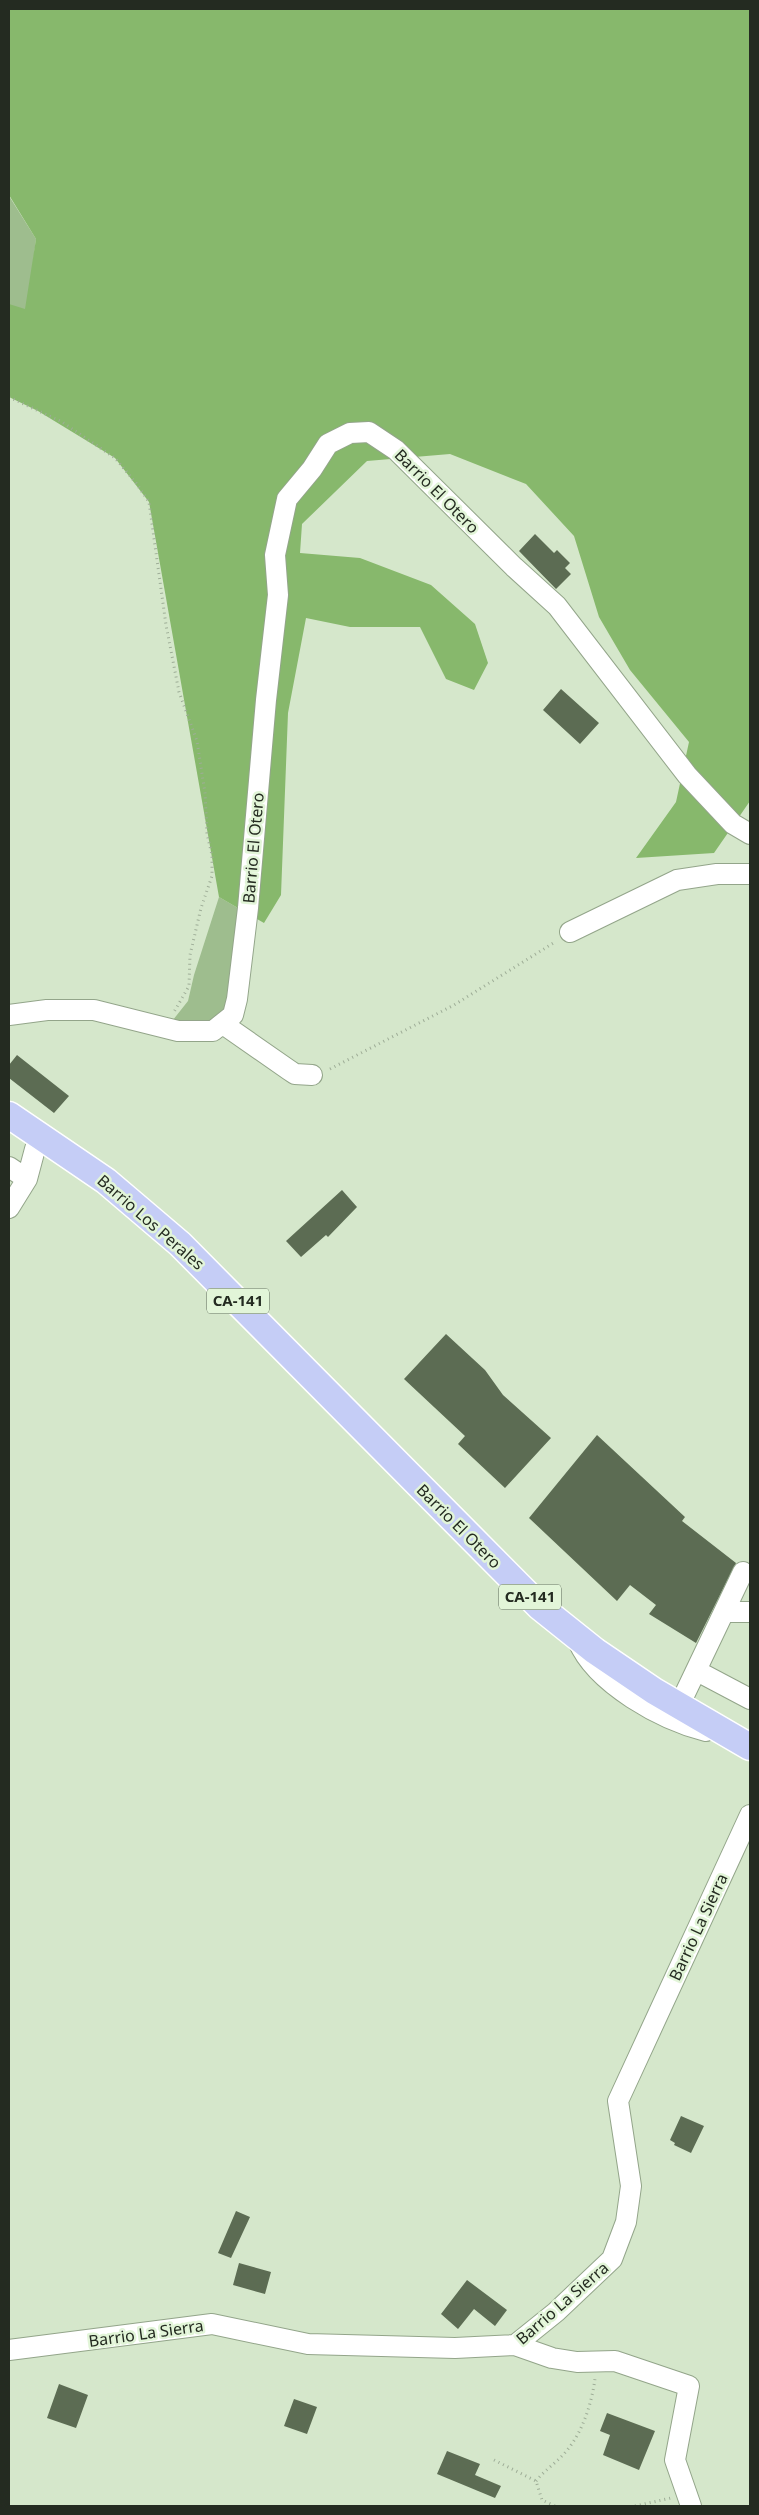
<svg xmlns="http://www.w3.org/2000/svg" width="759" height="2515" font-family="'Noto Sans',sans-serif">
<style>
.green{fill:#9ebd8e}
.forest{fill:#87b86c}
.building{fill:#5c6c53}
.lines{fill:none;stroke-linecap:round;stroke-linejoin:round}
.minor-casing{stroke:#93a58a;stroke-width:22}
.major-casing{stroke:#fff;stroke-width:29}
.path{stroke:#9ead97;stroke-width:3;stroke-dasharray:1 4;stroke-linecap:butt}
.minor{stroke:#fff;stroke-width:20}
.major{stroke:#c5cdf6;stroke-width:26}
.labels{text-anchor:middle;stroke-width:5;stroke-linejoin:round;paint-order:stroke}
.shield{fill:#e2f5d8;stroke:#5d6858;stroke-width:1}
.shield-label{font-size:15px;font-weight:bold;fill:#242b21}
.street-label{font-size:16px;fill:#242b21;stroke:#e2f5d8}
</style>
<rect width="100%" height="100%" fill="#d5e7cb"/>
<path class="green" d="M9,196L36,239L27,312L9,306Z
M219,897L243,911L225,1012C207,1026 191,1025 169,1025L188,1001L194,975Z"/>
<path class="forest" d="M9,9H750V801L714,853L636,858L676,802L689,742L630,670L599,617L574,536L526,484L450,454L367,461L302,524L300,553L360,558L431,585L475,624L488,663L474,690L446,679L420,627H350L306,618L288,713L281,895L264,923L219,897L149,502L115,458L38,411L9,397V304L25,309L36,239L9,195Z"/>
<path class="building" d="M535,534L554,553L557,550L570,563L565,568L571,574L556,589L519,551Z
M561,689L599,723L580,744L543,710Z
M17,1055L69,1096L54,1113L9,1078V1065Z
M342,1190L357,1207L328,1237L326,1235L301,1257L286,1241Z
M446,1334L485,1370L503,1395L551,1438L505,1488L458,1444L465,1436L404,1379Z
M597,1435L685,1517L682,1521L736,1563L696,1643L649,1614L656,1605L630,1585L617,1601L529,1518Z
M681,2116L704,2126L691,2153L674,2145L675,2143L670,2140Z
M236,2211L250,2217L231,2258L218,2253Z
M239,2263L271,2272L265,2294L233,2285Z
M467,2280L507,2310L495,2326L474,2309L458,2329L441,2314Z
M59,2384L88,2395L76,2428L47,2418Z
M294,2399L317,2407L307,2434L284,2426Z
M607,2413L655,2431L639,2470L603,2455L610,2435L600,2431Z
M447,2451L480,2464L475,2475L501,2486L495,2498L437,2474Z"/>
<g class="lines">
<g class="minor-casing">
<path id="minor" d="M570,932L677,880L717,874H750
M9,1015L47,1010H94L178,1031H213L233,1015L237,999L248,908L266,700L278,595L275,555L287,499L312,469L328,444L350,433L369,432L396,450L514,567L557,606L687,775L733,824L750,834
M223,1024L289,1070L295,1074L312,1075
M9,1167L27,1179
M9,1208L27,1179L35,1149L43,1138
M724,1612H750
M578,1641C596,1684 662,1720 706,1731
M697,1671L750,1699
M679,1706L743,1572
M515,2345L552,2358L577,2362L615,2361L689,2386L675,2460L691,2506
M9,2350L212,2324L308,2344L455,2348L515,2345L556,2312L612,2259L626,2222L631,2186L618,2101L750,1815"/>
</g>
<g class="major-casing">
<path id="major" d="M9,1115L106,1181L180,1244L540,1607L595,1651L654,1691L750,1747"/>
</g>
<path class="path" d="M9,397L62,422L115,458L136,483L149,502L166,625L179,692L197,741L205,793L207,834L212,855V876L201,908L190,955L189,986L174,1012
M330,1069L454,1005L555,942
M494,2460L536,2481L542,2500L555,2506
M536,2481C543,2472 553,2465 561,2457C581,2437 591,2407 595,2379
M635,2506L671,2498"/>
<use href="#minor" class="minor"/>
<use href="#major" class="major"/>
</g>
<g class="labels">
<g class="shield">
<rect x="207" y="1288.5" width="62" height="25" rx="4"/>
<rect x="499" y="1584.5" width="62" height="25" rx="4"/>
</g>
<g class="shield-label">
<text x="238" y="1306">CA-141</text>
<text x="530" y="1602">CA-141</text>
</g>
<g class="street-label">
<text transform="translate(437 491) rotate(45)" y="6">Barrio El Otero</text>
<text transform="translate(253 848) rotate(-85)" y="6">Barrio El Otero</text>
<text transform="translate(151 1222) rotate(41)" y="6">Barrio Los Perales</text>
<text transform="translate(459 1526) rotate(45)" y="6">Barrio El Otero</text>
<text transform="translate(698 1927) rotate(-65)" y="6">Barrio La Sierra</text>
<text transform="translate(562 2303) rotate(-41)" y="6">Barrio La Sierra</text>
<text transform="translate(146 2333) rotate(-8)" y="6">Barrio La Sierra</text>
</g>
</g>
<rect width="759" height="2515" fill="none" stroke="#242b21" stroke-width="20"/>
</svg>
